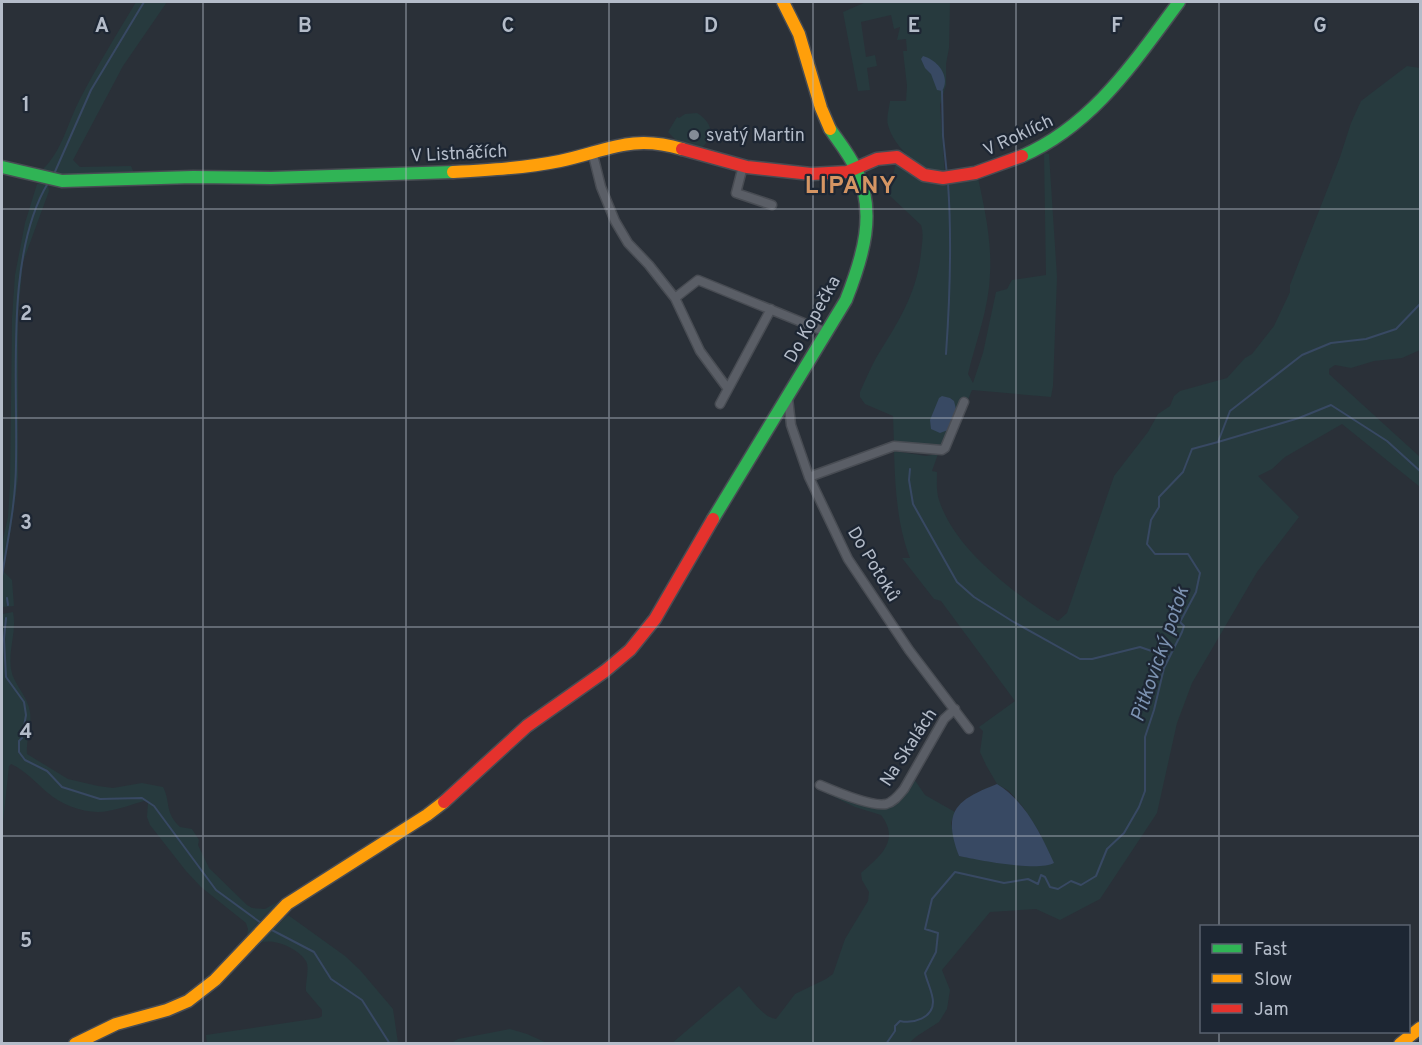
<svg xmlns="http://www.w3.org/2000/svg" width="1422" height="1045" font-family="Overpass,sans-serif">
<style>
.green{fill:#273a3e}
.water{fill:#384963}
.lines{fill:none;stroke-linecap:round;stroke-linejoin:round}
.stream{stroke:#384963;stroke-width:2}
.street-casing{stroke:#484c53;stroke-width:11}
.fast-casing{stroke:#484c53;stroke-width:15}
.slow-casing{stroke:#484c53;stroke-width:15}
.jam-casing{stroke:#484c53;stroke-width:15}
.street{stroke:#5a5e66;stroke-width:8}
.fast{stroke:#30b455;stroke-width:12}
.slow{stroke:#ff9f0a;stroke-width:12}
.jam{stroke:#e5322d;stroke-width:12}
.grid{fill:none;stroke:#b4bcc9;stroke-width:1.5;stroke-opacity:0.55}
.poi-dot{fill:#848b96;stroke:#1d2633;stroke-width:2}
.labels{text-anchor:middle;stroke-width:4.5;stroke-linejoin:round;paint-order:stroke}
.poi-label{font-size:18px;fill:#b4bcc9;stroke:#1d2633;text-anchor:start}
.street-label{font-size:18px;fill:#b4bcc9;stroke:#1d2633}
.water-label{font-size:20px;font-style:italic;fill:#7c92b1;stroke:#1d2633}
.district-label{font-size:24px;font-weight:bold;letter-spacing:1.5px;fill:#d59563;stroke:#1d2633}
.grid-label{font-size:20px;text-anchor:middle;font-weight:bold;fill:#b4bcc9;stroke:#1d2633;stroke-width:4.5;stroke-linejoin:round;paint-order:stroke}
</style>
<rect width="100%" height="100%" fill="#2a3038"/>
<path class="green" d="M136,2H167L123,66L73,160L80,167L131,166L135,175C117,176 55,181 43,169C62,151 68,122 80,99C97,66 117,34 136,2Z
M866,2H950L949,48L946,64V85L940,105L945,175C923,175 893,146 888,125C886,118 889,109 890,101H906L907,86L903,51H907L906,39L897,40L900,27L894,29L891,15L861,22L866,57L875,55L877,66L867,68L870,90L858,91L843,12Z
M1407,66L1420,68V350L1402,358L1374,361L1351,368L1335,365L1329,369V374L1420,457V487L1342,424L1285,457L1272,469L1258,476L1299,517L1257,572L1192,683L1177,723L1157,813L1100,899L1060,920L1036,909L990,912L942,970L950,990L947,1009L939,1022L917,1036L909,1043L671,1044L739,986C749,996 762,1017 776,1019L795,994L826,979L833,974L845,939L868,901L869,892L862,880L861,873C879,857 901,841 881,815L855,807L824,792L883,805H894L902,799L914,779L925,795L955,812L951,823L959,856L1024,866L1041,835L1023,807L1009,791L997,784L986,765L980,752L983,731L979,727L1015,701L941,601L934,599L902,558H910C897,525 895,486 894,451L926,456L938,454L932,471L937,472C937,481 936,491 939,500C955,550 1015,594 1058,621L1067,613L1114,476L1148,432L1158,414L1170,406L1174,396L1180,391L1227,378L1245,358L1252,354L1274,326L1290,292V285L1340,157L1351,123L1361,101Z
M697,113C713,123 715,135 701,149L676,140L668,132L677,117L679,118L685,114Z
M1044,153L1049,154L1057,277L1053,386L1051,397L972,390L951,441L939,446L894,443L893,416L865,404L860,397V392C865,381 870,369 876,358C897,324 917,294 921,253C922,243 924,234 921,225L889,195L897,157L918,172L977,173C984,206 992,240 990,274C989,308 976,341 968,374L973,383L983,353L996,292L1007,289L1012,280L1046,275Z
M44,182L48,185L49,191L23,262L18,314V478L11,529L3,571L12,580L14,606L2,607V544L8,517L10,485L12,318L15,275L25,223L37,184Z
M13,612C17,631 8,650 11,669C13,684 28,696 30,712C32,726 26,739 27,754L68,779L98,786L113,788L142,783L163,787C171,802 164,812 180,827L192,829L199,840L198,845L209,868L247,905L252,908L265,909L279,901L247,935L248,929L246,923L201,887L186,871L150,825L147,817L148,802L144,801C133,804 120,809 108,811C88,815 63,806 48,793C36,783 25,770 11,764L9,766L2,832V614Z
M288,915L345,956L360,970L393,1009L398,1043H207L206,1035L319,1018L322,1016V1010L306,991C305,982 310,969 306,961C298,948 271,936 258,944Z
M510,1029L527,1034L547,1043H451L458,1039Z"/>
<path class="water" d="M923,56C938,60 951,77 942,91L937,90L931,74L925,68L921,59Z
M942,396L950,398L954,401L956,409L948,430L940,433L931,429L930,420L939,398Z
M997,784C1025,801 1041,834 1054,863C1038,872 978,860 959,856C942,811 956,800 997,784Z"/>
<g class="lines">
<path class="stream" d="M942,91L943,136L947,175
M54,174L91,90L144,2
M946,354C950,297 952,240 948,183
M1218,442L1299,418L1331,405L1387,441L1420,471
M910,469L909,480L913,504L957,582L974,597L1012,621L1080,659H1092L1140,647L1169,657
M2,576C8,538 16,501 16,462C18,380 5,254 48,183
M7,598L8,605
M6,618L4,639L6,677L24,702L26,715L22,738L19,741V752L25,760L47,771L62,787L100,799L142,798L154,806L216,890L261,923
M268,928L314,952L331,979L362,1000L390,1044
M886,1044L895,1031V1026L900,1021C913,1024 933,1018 933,1002C933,993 927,982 925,973L936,952L938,933L925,929L932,899L955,872L1004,883L1028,879L1038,884L1041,875L1045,877L1050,887L1058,889L1071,881L1081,885L1096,876L1107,849L1124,833L1139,807L1145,791V737L1154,710L1164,668L1182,632L1184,626L1180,622L1196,592L1200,573L1188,554H1155L1147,544L1151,520L1159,507V497L1183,472L1192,449L1218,442L1230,411L1302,355L1331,343L1366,339L1396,329L1420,304"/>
<g class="street-casing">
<path id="street" d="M592,151L601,187L615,221L628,243L649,265L675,298L700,351L728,389
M743,166L736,193L772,205
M675,298L698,280L826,332
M788,398L791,425L809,477L848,559L909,650L969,729
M720,404L771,309
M809,477L894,446L942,450L945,448L964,402
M820,785C834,791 872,807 886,804C894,802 899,795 904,789L944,719L955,709"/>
</g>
<g class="fast-casing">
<path id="fast" d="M1022,156C1093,125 1134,62 1179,2
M2,167L62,181L193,177L271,178L453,172
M713,519L846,300C863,257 877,212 856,169C849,154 839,142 830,129"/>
</g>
<g class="slow-casing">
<path id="slow" d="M783,2L799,34L821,108L830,129
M453,172C489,170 525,168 560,161C607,151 631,134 682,149
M75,1044L116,1024L167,1010L188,1001L215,980L287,904L427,815L444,802
M1400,1044L1420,1028"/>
</g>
<g class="jam-casing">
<path id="jam" d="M682,149L747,167L811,174L847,172L877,159L897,157L924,175L943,178L975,173L1022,156
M444,802L527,726L605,671L630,650L655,619L713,519"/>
</g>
<use href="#street" class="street"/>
<use href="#fast" class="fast"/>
<use href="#slow" class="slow"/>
<use href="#jam" class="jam"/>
</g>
<path class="grid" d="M203,2V1044M406,2V1044M609,2V1044M813,2V1044M1016,2V1044M1219,2V926M2,209H1420M2,418H1420M2,627H1420M2,836H1420M1219,1032V1044"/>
<circle class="poi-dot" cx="694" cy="135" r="6"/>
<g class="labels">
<g class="poi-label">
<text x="706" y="141">svatý Martin</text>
</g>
<g class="street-label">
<text transform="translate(1018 135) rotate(-25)" y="6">V Roklích</text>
<text transform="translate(459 153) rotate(-3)" y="6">V Listnáčích</text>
<text transform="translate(812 319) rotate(-61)" y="6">Do Kopečka</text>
<text transform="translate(874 564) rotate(59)" y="6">Do Potoků</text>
<text transform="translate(908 747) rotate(-57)" y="6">Na Skalách</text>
</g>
<g class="water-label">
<text transform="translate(1159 654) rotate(-71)" y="7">Pitkovický potok</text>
</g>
<g class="district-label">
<text x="851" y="193">LIPANY</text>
</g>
</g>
<g class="grid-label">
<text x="102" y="32">A</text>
<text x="305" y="32">B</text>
<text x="508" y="32">C</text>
<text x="711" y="32">D</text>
<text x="914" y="32">E</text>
<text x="1117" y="32">F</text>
<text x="1320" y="32">G</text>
<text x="26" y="111">1</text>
<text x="26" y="320">2</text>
<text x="26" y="529">3</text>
<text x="26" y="738">4</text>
<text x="26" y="947">5</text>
</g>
<rect width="1422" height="1045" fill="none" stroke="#b4bcc9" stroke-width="6"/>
<rect x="1200" y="925" width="210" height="108" fill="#1d2633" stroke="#59626f" stroke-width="1.5"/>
<rect x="1212" y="944" width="30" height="9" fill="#30b455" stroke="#59626f" stroke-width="1.5"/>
<text x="1254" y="955" font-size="18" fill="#b4bcc9">Fast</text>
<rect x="1212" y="974" width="30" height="9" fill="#ff9f0a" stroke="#59626f" stroke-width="1.5"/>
<text x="1254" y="985" font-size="18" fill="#b4bcc9">Slow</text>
<rect x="1212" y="1004" width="30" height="9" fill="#e5322d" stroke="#59626f" stroke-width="1.5"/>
<text x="1254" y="1015" font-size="18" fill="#b4bcc9">Jam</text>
</svg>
